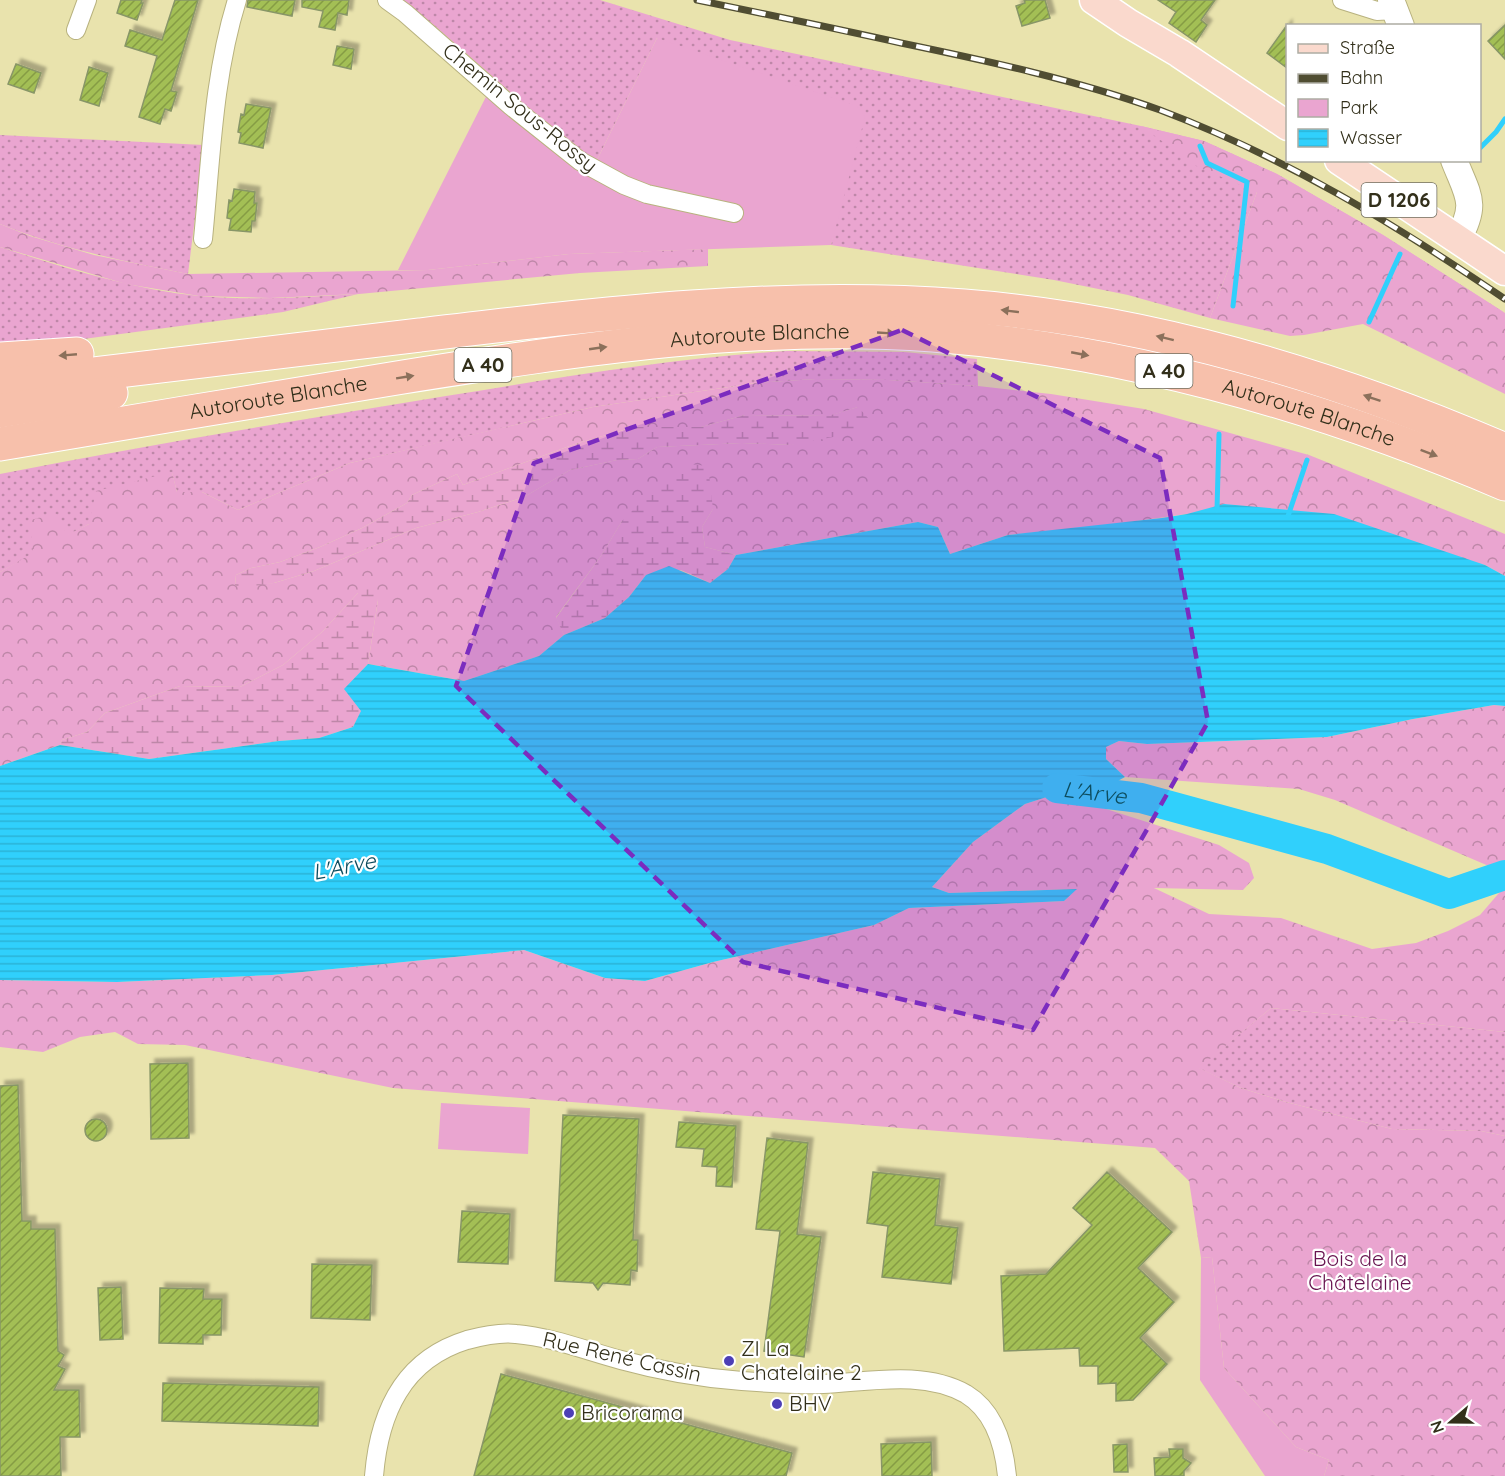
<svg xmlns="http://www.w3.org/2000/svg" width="1505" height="1476" font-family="Quicksand,sans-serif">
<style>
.grass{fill:url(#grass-dots)}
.forest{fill:url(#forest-crowns);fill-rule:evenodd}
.wetland{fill:url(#wetland-marsh)}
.green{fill:#eaa5d0}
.water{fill:url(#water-rules)}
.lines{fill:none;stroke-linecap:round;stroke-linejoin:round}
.stream{stroke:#30d0fc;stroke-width:5}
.river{stroke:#30d0fc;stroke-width:30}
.building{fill:url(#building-hatch);stroke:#889667;stroke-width:1.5;filter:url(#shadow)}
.street-casing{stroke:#b8b27f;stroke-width:20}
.secondary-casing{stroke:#b8b27f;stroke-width:28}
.primary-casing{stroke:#fff;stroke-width:31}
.highway-casing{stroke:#fff;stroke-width:35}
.street{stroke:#fff;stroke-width:18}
.secondary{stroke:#fff;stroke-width:26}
.primary{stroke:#fad9cd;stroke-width:28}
.highway{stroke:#f7c0ab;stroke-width:33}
.rail-casing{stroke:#504d32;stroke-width:7}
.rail{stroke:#fff;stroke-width:4.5;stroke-dasharray:14;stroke-linecap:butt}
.oneway{fill:#8b705b}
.marked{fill:#7b2cbf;fill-opacity:0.2;stroke:#7b2cbf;stroke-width:4.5;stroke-dasharray:12 8;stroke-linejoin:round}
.poi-dot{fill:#4d3fb6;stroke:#fff;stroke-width:2}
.labels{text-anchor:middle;stroke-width:4.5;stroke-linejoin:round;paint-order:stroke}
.shield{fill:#fff;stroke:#706d5f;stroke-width:1.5}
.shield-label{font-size:20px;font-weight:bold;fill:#322f1a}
.street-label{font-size:21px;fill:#322f1a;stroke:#fff}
.park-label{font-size:21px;fill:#681450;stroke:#fff}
.poi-label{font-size:21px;fill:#322f1a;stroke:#fff;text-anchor:start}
.water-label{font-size:22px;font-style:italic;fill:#0d4d5f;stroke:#fff}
</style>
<defs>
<pattern id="grass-dots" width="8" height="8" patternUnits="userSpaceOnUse" patternTransform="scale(1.5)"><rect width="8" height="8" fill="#eaa5d0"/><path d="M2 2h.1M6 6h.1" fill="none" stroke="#be87a8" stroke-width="1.8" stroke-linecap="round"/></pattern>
<pattern id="forest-crowns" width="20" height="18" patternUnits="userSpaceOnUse" patternTransform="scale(1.5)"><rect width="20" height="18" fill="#eaa5d0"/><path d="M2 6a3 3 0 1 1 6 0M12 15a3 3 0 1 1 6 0" fill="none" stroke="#be87a8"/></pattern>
<pattern id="wetland-marsh" width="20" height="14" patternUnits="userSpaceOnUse" patternTransform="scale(1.5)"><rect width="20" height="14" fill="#eaa5d0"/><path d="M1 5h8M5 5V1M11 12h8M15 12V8" fill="none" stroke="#be87a8"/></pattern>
<pattern id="water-rules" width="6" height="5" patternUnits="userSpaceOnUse" patternTransform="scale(1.5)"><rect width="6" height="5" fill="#30d0fc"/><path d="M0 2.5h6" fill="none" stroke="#2bb3d7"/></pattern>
<pattern id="building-hatch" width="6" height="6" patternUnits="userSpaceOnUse" patternTransform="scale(1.5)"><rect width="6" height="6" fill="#a3bf54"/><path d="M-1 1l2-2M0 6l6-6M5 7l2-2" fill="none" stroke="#859c45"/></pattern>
<filter id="shadow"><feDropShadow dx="5" dy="-5" stdDeviation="1.5" flood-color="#0004"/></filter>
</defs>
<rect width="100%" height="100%" fill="#e9e3ad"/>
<path class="grass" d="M403,0H600L730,40L1141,126L1204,141L1277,174L1383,235L1505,313L1257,192L1210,318L1128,295L1054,280L831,245L834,230L657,38L597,160L567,142L436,27Z
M0,135L204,145L188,274C124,261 61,249 0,224Z
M0,247C65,268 131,289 199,296C252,301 306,297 358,294L283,312L39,345L0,347Z
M787,351L904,352L977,359L978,386L888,380L815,379L756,383L593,407L350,463L238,510L202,492H177L172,473L89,524L0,572V474C148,445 297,420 446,396C559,378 673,358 787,351Z
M1271,1008L1505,1032V1136L1481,1131L1392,1129L1286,1102L1241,1088L1198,1068Z"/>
<path class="forest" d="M1141,126L1204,141L1277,174L1383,235L1505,313V394L1363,324L1304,335L1290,336L1210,318L1257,192L1198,167Z
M0,224L30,236L94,255L188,274L428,270L569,254L708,249V266L580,273L359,294L270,298L199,296L126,284L0,247Z
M816,379L888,380L978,386L1051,394L1144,409L1309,455L1505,534V576L1485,565L1187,514L1093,527L1008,535L950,554L938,527L918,522L736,555L705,547L702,527L713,509L622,521L601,556L556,617L564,635L539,656L464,681L368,664L378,600L358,593L322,632L283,665L240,687L180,686L105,713L87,732L62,740L60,745L0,766V572L33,553L30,520L57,514L67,535L89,524L96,491L172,472L177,492H202L238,510L350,463L444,441L593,407L756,383ZM858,407L792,445L742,443L657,447L638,459L617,460L570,470L524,497L478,512L416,528L314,571L274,583L235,585L236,575L251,568L280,562L320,547L362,528L407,503L412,495L457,474L463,485L575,444L634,427H701L745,415L829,416Z
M1494,705L1505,706V866L1498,870L1335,800L1299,789L1125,777L1106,759V747L1119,741L1147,744L1327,737L1413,719Z
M1053,795L1081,801L1219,845L1249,863L1254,878L1243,890L1154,888L1209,914L1281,918L1372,949L1416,943L1448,931L1480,915L1505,886V1032L1271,1008L1199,1068L1241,1088L1286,1102L1392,1129L1481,1131L1505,1136V1476H1324L1329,1460L1296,1447L1224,1368L1212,1257L1201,1258L1189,1181L1155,1148L393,1088L185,1045L138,1044L115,1032L80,1037L43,1052L0,1047V980L117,982L272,975L524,950L605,978L645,981L713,962L874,925L909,908L1064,901L1076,889L949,893L932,887L973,842L1025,804Z"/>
<path class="wetland" d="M858,407L869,419V430L792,445L742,443L657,447L638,459L617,460L570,470L524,497L478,512L416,528L314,571L274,583L240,588L235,585L236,575L251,568L280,562L320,547L362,528L407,503L412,495L457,474L463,485L575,444L634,427H701L745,415L828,416Z
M689,464L708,466L713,509L702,527L705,547L736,555L728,569L710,583L681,570L646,575L629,597L605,618L564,635L556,618L601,556L622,521L658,484Z
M369,585L378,600L368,664L345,689L362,711L353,727L319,738L279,741L149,759L60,745L62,740L87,732L105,713L180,686L240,687L283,665L322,632L358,593Z"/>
<path class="green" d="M657,38L857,106L865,117L831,245L569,254L428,270H398L495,79L567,142L597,160Z
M441,1103L530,1108L528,1154L438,1149Z
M1212,1257L1224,1368L1296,1447L1329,1460L1324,1476H1265L1200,1380L1201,1258Z"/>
<path class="water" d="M1224,504L1334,514L1485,565L1505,576V706L1494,705L1413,719L1327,737L1147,744L1119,741L1106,747V759L1125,777L1081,801L1053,795L1025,804L973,842L932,887L949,893L1077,889L1064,901L909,908L874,925L713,962L645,981L605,978L524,950L272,975L117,982L0,980V766L60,745L149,759L279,741L319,738L353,727L361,711L344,689L368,664L464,681L539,656L564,635L605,618L629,597L646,575L669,566L710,583L728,569L736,555L918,522L938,527L950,554L1008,535L1162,518L1187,514Z"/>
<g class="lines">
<path class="stream" d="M1200,146L1207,163L1247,182L1233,306
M1480,148L1496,132L1505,119
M1369,322L1400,254
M1217,510L1219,434
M1288,516L1307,460"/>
<path class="river" id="s1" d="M1057,788L1141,798L1327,849L1449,894L1505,875"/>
</g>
<path class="building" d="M121,0H142L141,3H143L137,20L117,13Z
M175,0H198L171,91L177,92L171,111L165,109L160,124L139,117L157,56L125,46L130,30L162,40Z
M248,0H295L292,16L247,7Z
M302,0H349L347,15L338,13L335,30L319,27L323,11L302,7Z
M1024,0H1045L1050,18L1022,26L1016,6L1025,3Z
M1158,0H1215L1201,20L1207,25L1196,42L1169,23L1176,12Z
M1287,25V68L1267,53Z
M1505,25V59L1488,41Z
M337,46L354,49L351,69L333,65Z
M16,64L41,73L34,93L8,84Z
M89,67L108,73L99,106L80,100Z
M246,104L271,108L263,148L239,143L241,133L238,132L241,114L244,115Z
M234,189L255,192L254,203H257L255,221H252L251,232L229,230L231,219L227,218L229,200L232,201Z
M188,1063L189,1138L151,1139L150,1064Z
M18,1085L22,1221H31V1229H55L58,1351L64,1355L58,1366L65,1369L54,1390H79L80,1437H60L61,1476H0V1086Z
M563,1115L639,1119L633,1240H638L637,1271L631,1270L630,1285L603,1283L598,1290L593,1283L555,1281Z
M85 1130a11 11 0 1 1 22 0a11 11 0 1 1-22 0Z
M679,1122L736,1126L732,1187L716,1186L717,1167L702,1166L704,1149L676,1147Z
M767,1138L808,1143L797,1234L821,1237L804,1357L764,1351L780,1231L756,1229Z
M873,1172L940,1179L935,1225L958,1228L951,1284L882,1277L888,1226L867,1223Z
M1107,1172L1172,1232L1138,1268L1174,1302L1140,1338L1167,1364L1133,1400L1116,1401V1383L1098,1384V1366H1080L1079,1348L1004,1351L1001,1276L1046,1274L1092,1225L1073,1208Z
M462,1211L510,1214L508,1264L458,1262Z
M312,1264L372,1265L370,1320L311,1318Z
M121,1287L123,1339L100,1340L98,1288Z
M160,1288L204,1289L203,1299H222L221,1335H203V1344L159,1343Z
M501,1374L792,1453L786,1476H474Z
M163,1383L319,1387L318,1426L162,1421Z
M931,1442L932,1476H882L881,1444Z
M1127,1444L1128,1472H1114L1113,1445Z
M1169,1449H1183V1458L1191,1463L1184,1471V1476H1155L1154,1458L1170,1457Z"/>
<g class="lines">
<g class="street-casing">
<path id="street" d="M387,0L405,13L511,106L580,161L624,185L647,194L734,213
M1342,0L1377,11L1395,10
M76,30L87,0
M203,239C211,159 213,77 237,0
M374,1476C379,1414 402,1360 467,1340C482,1336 500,1332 516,1334C552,1337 587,1351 621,1360C661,1371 701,1378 742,1381C769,1383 796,1385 823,1384C869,1382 923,1370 966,1394C994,1411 1004,1445 1007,1476"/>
</g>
<g class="secondary-casing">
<path id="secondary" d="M1391,0L1401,26
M1454,160C1468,196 1478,203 1458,239"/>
</g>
<g class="primary-casing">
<path id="primary" d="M1094,0L1128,23L1179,53L1288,126
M1339,160L1505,271"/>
</g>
<g class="highway-casing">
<g id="highway">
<path d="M0,359L77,354"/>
<path d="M0,385C140,368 280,351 420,335C604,313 779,292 964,306C1149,320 1336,377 1505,450"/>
<path d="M0,411L111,393"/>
<path id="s2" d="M0,444C134,421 269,399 403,377C579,349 755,322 933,335C1131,351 1322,406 1505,484"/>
</g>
</g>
<use href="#street" class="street"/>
<use href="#secondary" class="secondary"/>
<use href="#primary" class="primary"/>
<use href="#highway" class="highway"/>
<g class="rail-casing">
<path id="rail" d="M697,0C765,14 833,28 901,43C988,61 1076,80 1160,110C1287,158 1393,223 1505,299"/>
</g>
<use href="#rail" class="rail"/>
</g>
<defs><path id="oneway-solid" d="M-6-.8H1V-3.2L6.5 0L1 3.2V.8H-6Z" transform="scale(1.5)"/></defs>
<g class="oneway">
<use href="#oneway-solid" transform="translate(1010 311) rotate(-173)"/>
<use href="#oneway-solid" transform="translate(886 333) rotate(3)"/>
<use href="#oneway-solid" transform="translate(1165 338) rotate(-166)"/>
<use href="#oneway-solid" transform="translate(598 348) rotate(-8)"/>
<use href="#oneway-solid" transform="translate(1080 354) rotate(11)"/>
<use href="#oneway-solid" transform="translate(68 355) rotate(175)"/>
<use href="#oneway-solid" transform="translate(405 377) rotate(-9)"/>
<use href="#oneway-solid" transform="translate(1372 398) rotate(-161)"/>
<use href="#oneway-solid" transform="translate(1429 453) rotate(21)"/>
</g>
<path class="marked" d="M902,330L1160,458L1208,722L1033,1030L743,962L456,686L534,463Z"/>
<g class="poi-dot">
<circle cx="729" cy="1361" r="6"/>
<circle cx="777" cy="1404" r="6"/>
<circle cx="569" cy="1413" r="6"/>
</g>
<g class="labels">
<g class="shield">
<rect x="1361.5" y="183" width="75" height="34" rx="4.5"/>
<rect x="454.5" y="348" width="57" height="34" rx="4.5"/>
<rect x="1135.5" y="354" width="57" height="34" rx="4.5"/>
</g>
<g class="shield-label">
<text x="1399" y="207">D 1206</text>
<text x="483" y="372">A 40</text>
<text x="1164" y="378">A 40</text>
</g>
<g class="street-label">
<text transform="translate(520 108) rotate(39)" y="7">Chemin Sous-Rossy</text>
<text dy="7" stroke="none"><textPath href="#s2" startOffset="768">Autoroute Blanche</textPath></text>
<text dy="7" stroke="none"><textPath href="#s2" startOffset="282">Autoroute Blanche</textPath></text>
<text dy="7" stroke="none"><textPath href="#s2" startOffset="1326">Autoroute Blanche</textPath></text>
<text transform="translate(622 1357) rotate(13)" y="7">Rue René Cassin</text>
</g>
<g class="park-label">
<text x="1360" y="1266">Bois de la<tspan x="1360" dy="24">Châtelaine</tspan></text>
</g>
<g class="poi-label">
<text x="741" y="1356">ZI La<tspan x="741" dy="24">Chatelaine 2</tspan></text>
<text x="789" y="1411">BHV</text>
<text x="581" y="1420">Bricorama</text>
</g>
<g class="water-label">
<text dy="8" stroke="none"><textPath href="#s1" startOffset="38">L'Arve</textPath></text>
<text transform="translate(344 866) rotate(-11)" y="8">L'Arve</text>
</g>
</g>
<rect x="1286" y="24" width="195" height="138" fill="#ffffff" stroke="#adaca3" stroke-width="1.5"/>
<rect x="1298" y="44" width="30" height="9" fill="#fad9cd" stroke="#adaca3" stroke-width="1.5"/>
<text x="1340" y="54" font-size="18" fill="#322f1a">Straße</text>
<rect x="1298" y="74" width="30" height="9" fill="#504d32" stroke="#adaca3" stroke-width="1.5"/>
<text x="1340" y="84" font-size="18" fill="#322f1a">Bahn</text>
<rect x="1298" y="99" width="30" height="18" fill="#eaa5d0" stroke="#adaca3" stroke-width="1.5"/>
<text x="1340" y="114" font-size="18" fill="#322f1a">Park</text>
<rect x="1298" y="129" width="30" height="18" fill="url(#water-rules)" stroke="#adaca3" stroke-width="1.5"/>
<text x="1340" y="144" font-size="18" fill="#322f1a">Wasser</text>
<g transform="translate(1451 1422) rotate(250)" stroke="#ffffff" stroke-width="4.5" paint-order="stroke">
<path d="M0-4.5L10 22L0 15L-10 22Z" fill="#322f1a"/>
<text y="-9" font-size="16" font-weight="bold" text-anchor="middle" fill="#322f1a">N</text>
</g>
</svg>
